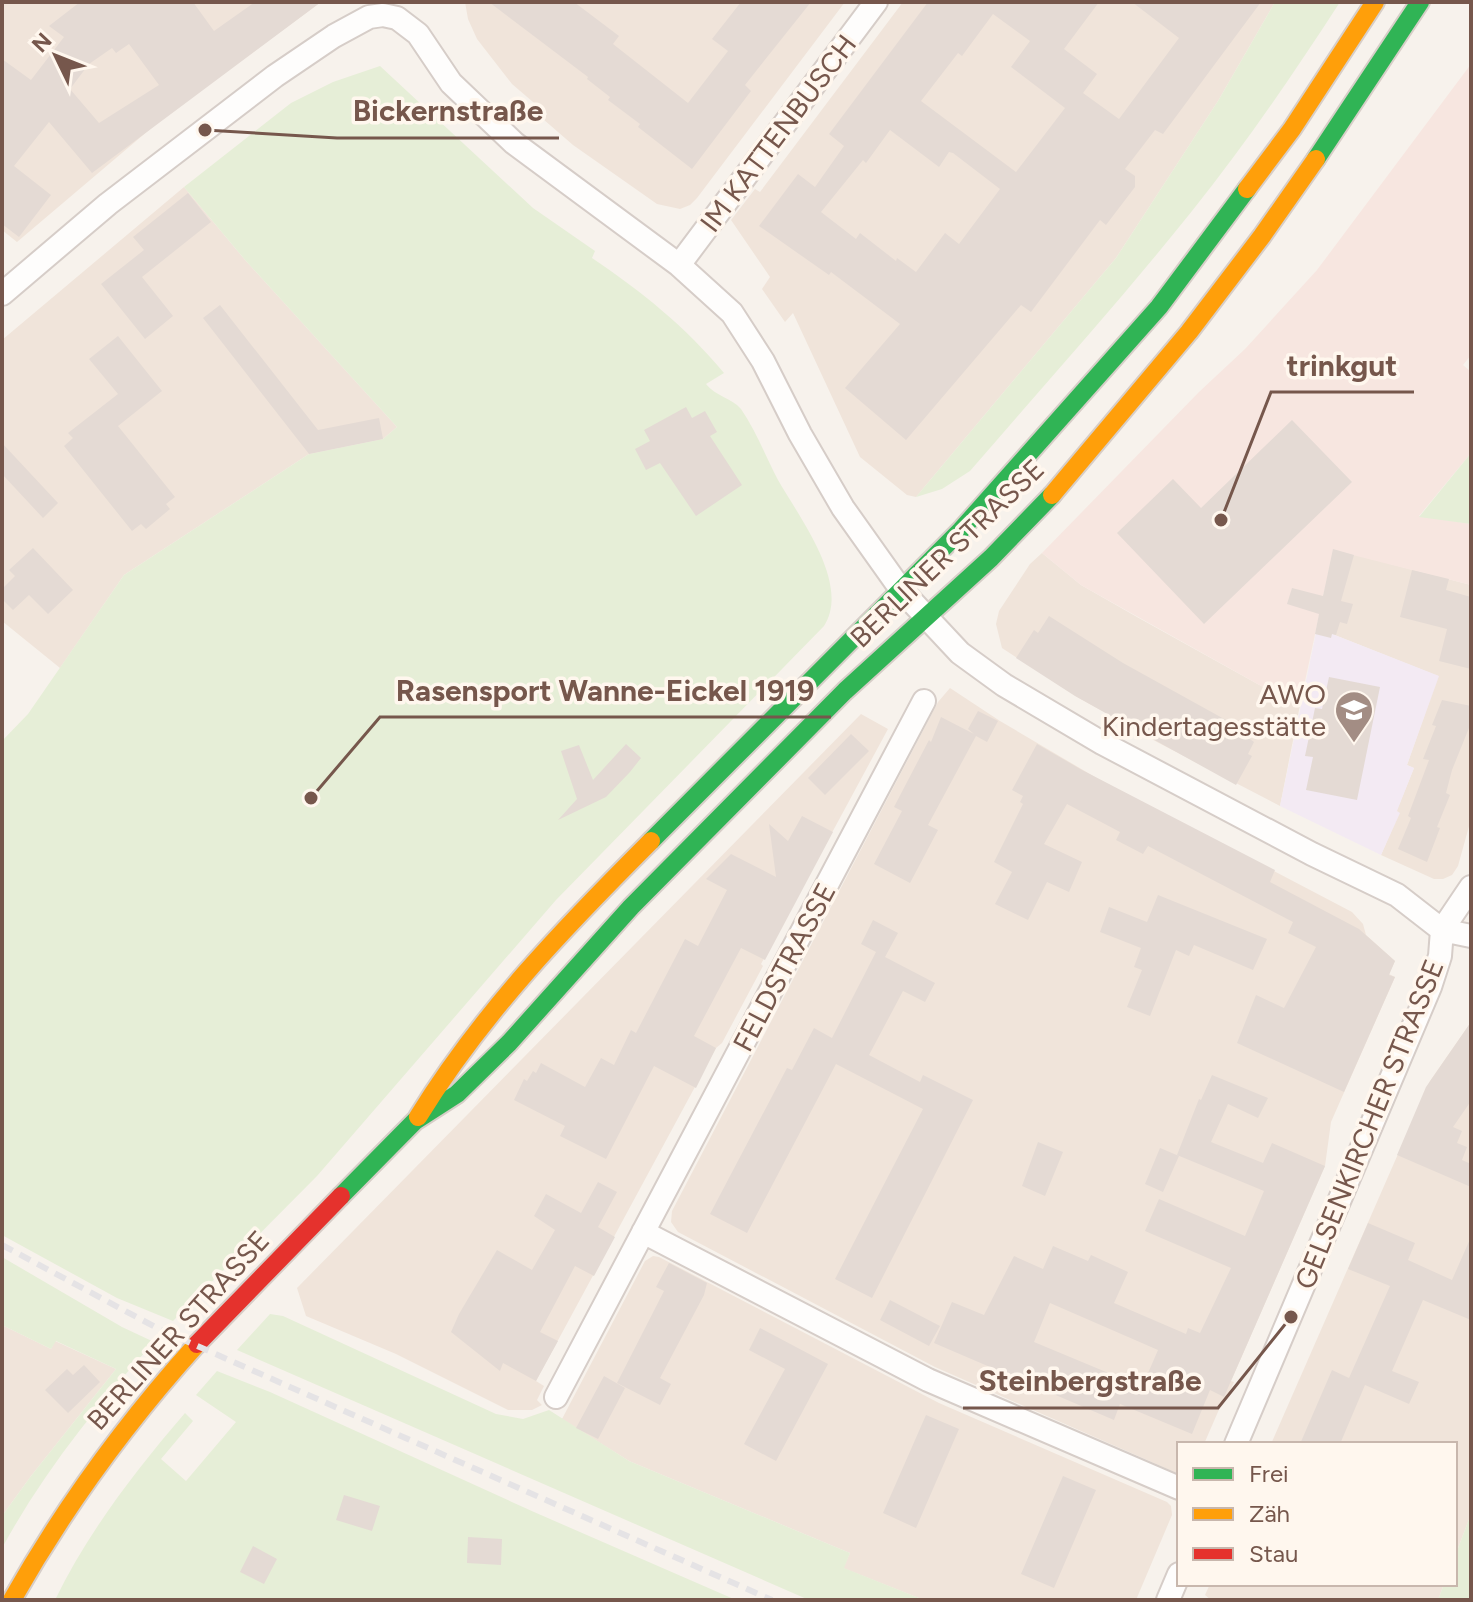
<svg xmlns="http://www.w3.org/2000/svg" width="1473" height="1602" font-family="Figtree,sans-serif">
<style>
.residential{fill:#f0e4da}
.commercial{fill:#f7e6e0}
.education{fill:#f3eaf3}
.green{fill:#e6eed7}
.building{fill:#e4dad4;fill-rule:evenodd}
.lines{fill:none;stroke-linecap:round;stroke-linejoin:round}
.street-casing{stroke:#d6cdc8;stroke-width:26}
.fast-casing{stroke:#d7cec8;stroke-width:22}
.slow-casing{stroke:#d7cec8;stroke-width:22}
.jam-casing{stroke:#d7cec8;stroke-width:22}
.street{stroke:#fefdfc;stroke-width:22}
.fast{stroke:#30b455;stroke-width:18}
.slow{stroke:#ff9f0a;stroke-width:18}
.jam{stroke:#e5322d;stroke-width:18}
.rail{stroke:#e5e3e5;stroke-width:6;stroke-dasharray:12 8;stroke-linecap:butt}
.labels{text-anchor:middle;stroke-width:7;stroke-linejoin:round;paint-order:stroke}
.street-label{font-size:28px;fill:#76574c;stroke:#fff7ee}
.poi-label{font-size:28px;fill:#76574c;stroke:#fff7ee;text-anchor:end}
.leader{fill:none;stroke:#76574c;stroke-width:3}
.callout-dot{fill:#76574c;stroke:#fff7ee;stroke-width:3}
.callout-label{font-size:30px;text-anchor:middle;font-weight:bold;fill:#76574c;stroke:#fff7ee;stroke-width:7;stroke-linejoin:round;paint-order:stroke}
</style>
<rect width="100%" height="100%" fill="#f7f2ec"/>
<path class="residential" d="M2,2H321L162,119L17,242L2,230Z
M465,2H845L697,198L690,205L680,209L657,204L573,145L543,119L547,114L512,84L477,39L468,19Z
M903,2H1275L1218,101L1116,258L916,497L907,495L860,457L793,313L785,322L762,289L770,277L731,220L755,189L760,192Z
M184,187L246,261L397,427L383,439L309,454L124,575L60,668L2,621V340Z
M1333,549L1471,585V819L1458,866L1452,875L1443,879H1434L1381,855L1399,813L1396,812L1414,768L1407,765L1438,676L1317,628Z
M1042,553L1081,585L1137,617L1279,696L1301,700L1280,806L1157,742L1079,698L1002,648L996,624L999,611L1030,564Z
M950,688L1000,721L1100,780L1352,912L1363,924L1366,935L1395,961L1389,974L1395,977L1331,1122L1325,1166L1231,1381L1234,1382L1227,1398H1224L1204,1444H1179V1474L935,1367L678,1232L671,1222L672,1211L938,702Z
M861,714L888,729L761,964L763,966L722,1043L716,1048L536,1381L544,1386L537,1400L542,1405L532,1410H508L396,1354L306,1316L297,1288Z
M1471,1022V1514L1455,1556V1444H1271L1430,1081Z
M653,1256L659,1257L939,1403L1167,1502L1171,1506L1172,1515L1136,1600H924L843,1568L850,1553L629,1461L562,1419L645,1261Z
M2,1325L51,1349L55,1341L116,1369L31,1476L2,1516Z
M1210,1584H1444L1438,1600H1211L1205,1595Z"/>
<path class="commercial" d="M1471,64V355L1463,365L1471,372V453L1419,516L1471,524V585L1333,550L1301,700L1279,696L1081,585L1042,553L1199,392L1245,349L1317,270Z"/>
<path class="education" d="M1317,628L1439,676L1407,765L1414,768L1397,811L1400,813L1381,855L1280,806Z"/>
<path class="green" d="M1275,2H1340C1294,73 1245,145 1192,211C1121,300 1044,385 970,471L942,489L916,497L1116,258L1218,101Z
M380,66L533,208L595,251L592,258C641,291 686,327 724,373L706,384C715,396 732,398 741,409C756,431 766,457 778,480C799,517 851,584 824,626L556,900L317,1176L173,1321L117,1298L2,1235V741L28,714L124,575L309,454L383,439L397,427L246,261L184,187L291,103L333,82Z
M1471,453V524L1419,517Z
M2,1257L122,1327L154,1342C97,1405 43,1473 2,1548V1516L31,1476L116,1369L56,1341L51,1349L2,1325Z
M270,1314L283,1316L496,1414L523,1419L549,1410L629,1461L850,1553L844,1568L924,1600H809L237,1350Z
M217,1371L270,1392L534,1512L736,1600H55C88,1532 136,1470 185,1413L193,1421L161,1459L186,1481L236,1422L196,1395Z
M1471,1514V1600H1438L1444,1584H1455V1556Z"/>
<path class="building" d="M80,2H193L214,31L255,2H321L92,173L49,122L14,166L51,195L19,237L2,224V59L31,80L64,37L49,26ZM129,44L159,85L99,123L70,89L89,64L112,48L116,53Z
M489,2H574L619,36L613,44L688,103L728,51L712,39L741,2H811L745,85L751,91L692,169L638,127L640,124L608,100L610,97L587,79L588,77Z
M928,2H1099L1064,49L1097,74L1083,93L1119,119L1179,38L1132,2H1261L1163,134L1155,130L1125,169L1135,176V187L1106,225L1100,220L1031,312L1021,305L906,440L845,388L900,324L831,272L829,275L759,226L798,174L815,187L844,146L829,134ZM993,14L1030,41L1011,67L1065,108L1016,172L921,101L958,53L962,56ZM890,130L939,167L949,152L953,153L1000,189L959,244L945,233L916,272L897,258L896,261L860,233L856,239L821,212L863,160L866,163Z
M188,193L211,222L142,277L173,316L145,339L101,284L144,250L133,237Z
M220,305L318,430L379,418L383,439L309,454L203,318Z
M118,336L162,391L118,426L175,497L166,504L170,509L146,529L141,524L132,531L64,446L73,438L68,433L118,394L89,359Z
M686,407L692,418L705,411L717,432L710,436L742,485L696,516L660,463L646,470L635,449L650,441L644,430Z
M1292,420L1352,482L1204,624L1117,533L1173,479L1201,508Z
M2,443L58,503L43,518L2,474Z
M33,548L73,590L48,614L29,595L13,610L2,599V589L15,576L9,570Z
M1333,549L1354,555L1341,601L1353,604L1347,624L1340,622L1336,635L1332,634L1331,638L1315,634L1319,614L1287,604L1292,588L1323,596Z
M1412,570L1449,579L1446,590L1471,597V669L1439,661L1447,629L1400,617Z
M1049,616L1123,663L1253,735L1250,739L1254,742L1248,754L1252,756L1236,785L1075,696L1016,658L1034,630L1038,633Z
M1329,677L1380,687L1357,800L1306,790L1313,757L1305,756L1315,708L1322,709Z
M1442,700L1471,706V723L1452,770L1446,793L1450,795L1437,827L1440,828L1427,862L1398,849L1411,818L1408,816L1429,760L1423,759L1436,726L1432,725Z
M978,711L998,721L987,742L976,736L928,825L938,830L910,883L874,864L902,811L894,807L929,740L931,742L941,717L974,734L968,729Z
M851,734L869,751L825,795L808,778Z
M626,744L641,758L630,772L606,797L558,820L577,799L561,751L579,745L593,780Z
M1037,744L1082,770L1275,870L1270,882L1359,929L1395,961L1389,975L1395,977L1344,1092L1237,1043L1256,995L1284,1008L1316,947L1288,933L1293,922L1148,846L1143,854L1116,840L1120,832L1067,804L1044,844L1082,862L1069,892L1047,882L1028,920L995,904L1012,872L994,862L1023,804L1020,802L1023,796L1012,790Z
M802,816L833,832L765,960L741,948L694,1036L716,1048L696,1088L654,1066L606,1159L560,1136L565,1126L514,1100L524,1079L527,1081L533,1071L536,1073L541,1063L585,1087L601,1058L614,1065L631,1030L636,1033L685,939L698,946L727,890L706,879L731,854L776,877L769,824L788,841Z
M1158,895L1267,939L1253,970L1194,945L1189,956L1176,950L1150,1016L1127,1007L1142,970L1134,967L1141,948L1100,932L1109,907L1147,922Z
M873,920L898,933L885,957L935,983L925,1002L903,991L869,1055L920,1082L923,1075L973,1100L872,1298L835,1279L923,1109L836,1064L747,1233L710,1214L787,1068L792,1070L814,1028L832,1038L876,952L861,944Z
M1471,1022V1101L1453,1127L1462,1131L1457,1143L1467,1147L1462,1160L1471,1164V1187L1397,1155L1426,1087Z
M1212,1075L1268,1098L1258,1118L1228,1104L1211,1142L1263,1163L1272,1143L1325,1166L1224,1397L1210,1390L1192,1434L1120,1404L1114,1420L934,1343L952,1302L984,1315L1014,1256L1043,1269L1053,1246L1088,1261L1091,1255L1128,1272L1114,1303L1186,1334L1188,1328L1200,1333L1231,1268L1145,1231L1159,1199L1245,1236L1264,1191L1177,1155L1199,1099L1201,1100ZM1050,1303L1158,1350L1142,1387L1034,1342Z
M1038,1142L1063,1152L1045,1196L1022,1186Z
M1160,1148L1179,1156L1163,1192L1145,1184Z
M598,1182L617,1192L598,1227L615,1237L594,1276L575,1266L540,1332L558,1341L536,1381L503,1363L500,1371L451,1332L459,1314L497,1250L532,1270L555,1230L534,1216L546,1194L581,1213Z
M1368,1223L1415,1243L1408,1260L1452,1280L1471,1237V1320L1423,1300L1392,1371L1419,1382L1409,1404L1365,1385L1340,1444H1300L1332,1370L1349,1378L1390,1286L1348,1269Z
M669,1263L707,1283L704,1295L660,1378L671,1384L660,1405L617,1383L664,1291L656,1287Z
M890,1300L940,1326L929,1346L880,1320Z
M760,1328L828,1364L776,1461L744,1444L785,1369L749,1350Z
M84,1365L100,1382L68,1413L45,1390L67,1369L73,1375Z
M604,1376L625,1388L598,1439L576,1428Z
M926,1415L959,1429L916,1528L883,1513Z
M1063,1476L1096,1490L1054,1588L1021,1574Z
M344,1495L380,1506L372,1531L336,1520Z
M468,1537L502,1539L501,1565L467,1563Z
M253,1546L277,1559L264,1584L240,1572Z"/>
<g class="lines">
<g class="street-casing">
<path id="street" d="M679,265L876,2
M2,294L108,204L275,76L334,36L369,17L383,15L397,18L418,34L451,83L514,143L679,265L732,313L763,361L800,434L843,508L902,591L960,653L1004,685L1102,743L1312,854L1397,895L1442,930
M1442,930L1471,936
M643,1232L928,1380L1179,1488
M556,1397L924,701
M1236,1444L1430,987L1440,956L1442,930L1471,887
M1168,1600L1179,1574"/>
</g>
<g class="fast-casing">
<path id="fast" d="M1316,159L1420,2
M651,841L961,530L1159,307L1247,189
M341,1196L415,1121L457,1094L509,1043L631,907L845,691L991,558L1052,495"/>
</g>
<g class="slow-casing">
<path id="slow" d="M1247,189L1292,129L1375,2
M1052,495L1189,332L1262,236L1316,159
M418,1117C482,1013 565,927 651,841
M12,1600C65,1506 125,1424 197,1344"/>
</g>
<g class="jam-casing">
<path id="jam" d="M197,1344L341,1196"/>
</g>
<use href="#street" class="street"/>
<use href="#fast" class="fast"/>
<use href="#slow" class="slow"/>
<use href="#jam" class="jam"/>
<path class="rail" d="M2,1245L159,1329L772,1600"/>
</g>
<defs>
<g id="school-pin" transform="scale(2)"><path d="M0 17L-7.5 6A9.5 9.5 0 1 1 7.5 6Z" fill="#a38d84" stroke="#fff7ee"/><path d="M0-5L7-2L0 1L-7-2ZM-4 1L0 2.5L4 1V4Q0 6-4 4Z" fill="#fff"/></g>
</defs>
<g fill-rule="evenodd">
<use href="#school-pin" x="1354" y="710"/>
</g>
<g class="labels">
<g class="street-label">
<text transform="translate(778 133) rotate(-53)" y="10">IM KATTENBUSCH</text>
<text transform="translate(947 553) rotate(-44)" y="10">BERLINER STRASSE</text>
<text transform="translate(784 967) rotate(-62)" y="10">FELDSTRASSE</text>
<text transform="translate(1369 1124) rotate(-68)" y="10">GELSENKIRCHER STRASSE</text>
<text transform="translate(178 1330) rotate(-48)" y="10">BERLINER STRASSE</text>
</g>
<g class="poi-label">
<text x="1326" y="704">AWO<tspan x="1326" dy="32">Kindertagesstätte</tspan></text>
</g>
</g>
<path class="leader" d="M205 130L337 138H559M1221 520L1271 392H1414M311 798L380 717H831M1291 1317L1218 1408H963"/>
<g class="callout-dot">
<circle cx="205" cy="130" r="8"/>
<circle cx="1221" cy="520" r="8"/>
<circle cx="311" cy="798" r="8"/>
<circle cx="1291" cy="1317" r="8"/>
</g>
<g class="callout-label">
<text x="448" y="121">Bickernstraße</text>
<text x="1342" y="376">trinkgut</text>
<text x="605" y="701">Rasensport Wanne-Eickel 1919</text>
<text x="1090" y="1391">Steinbergstraße</text>
</g>
<rect width="1473" height="1602" fill="none" stroke="#76574c" stroke-width="8"/>
<rect x="1177" y="1442" width="280" height="144" fill="#fff7ee" stroke="#c8b7ad" stroke-width="2"/>
<rect x="1193" y="1468" width="40" height="12" fill="#30b455" stroke="#c8b7ad" stroke-width="2"/>
<text x="1249" y="1482" font-size="24" fill="#76574c">Frei</text>
<rect x="1193" y="1508" width="40" height="12" fill="#ff9f0a" stroke="#c8b7ad" stroke-width="2"/>
<text x="1249" y="1522" font-size="24" fill="#76574c">Zäh</text>
<rect x="1193" y="1548" width="40" height="12" fill="#e5322d" stroke="#c8b7ad" stroke-width="2"/>
<text x="1249" y="1562" font-size="24" fill="#76574c">Stau</text>
<g transform="translate(56 56) rotate(313)" stroke="#fff7ee" stroke-width="6" paint-order="stroke">
<path d="M0-6L14 30L0 20L-14 30Z" fill="#76574c"/>
<text y="-12" font-size="22" font-weight="bold" text-anchor="middle" fill="#76574c">N</text>
</g>
</svg>
